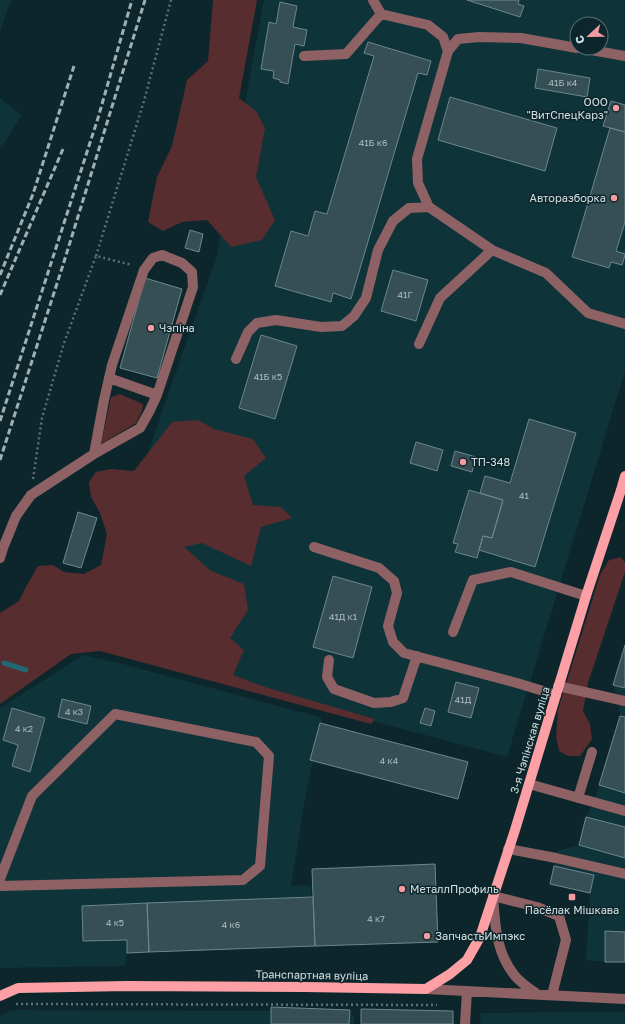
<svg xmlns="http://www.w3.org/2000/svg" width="625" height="1024" font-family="'Golos Text',sans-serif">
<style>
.built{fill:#0e3339;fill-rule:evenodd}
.green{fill:#572d30}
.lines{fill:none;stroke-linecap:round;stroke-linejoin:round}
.stream{stroke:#226874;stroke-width:5}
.building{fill:#364f55;stroke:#6b878d}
.path{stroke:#5c7175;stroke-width:2.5;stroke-dasharray:2 3;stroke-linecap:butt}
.minor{stroke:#8e6264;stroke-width:10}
.major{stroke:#fda0a6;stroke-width:10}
.rail{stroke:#9fb0b4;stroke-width:3;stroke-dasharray:6 3;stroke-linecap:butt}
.poi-dot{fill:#f49aa1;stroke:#0d262b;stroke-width:1.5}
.labels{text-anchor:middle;stroke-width:3;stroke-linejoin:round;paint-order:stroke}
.number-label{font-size:9px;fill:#abbcc0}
.poi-label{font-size:11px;fill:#d2e0e3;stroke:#0d262b;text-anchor:start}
.street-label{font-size:11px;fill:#d2e0e3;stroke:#0d262b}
</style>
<rect width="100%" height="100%" fill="#0d262b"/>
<path class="built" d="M0,0H11L0,32Z
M264,0H625V371L507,757L82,643L173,380L216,259ZM577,24H601V48H577Z
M0,98L22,115L2,146L0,145Z
M625,645V962H605L586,960L590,893L550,884L557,851L579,845L586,817L594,802L599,785L620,716L618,699L613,685Z
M83,655L127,665L322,718L306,793L291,886L311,885L315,946L127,953L125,966L0,968V708Z
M11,1010L272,1011L354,1015V1024H0V1016Z
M568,1012H625V1024H480L481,1013Z"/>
<path class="green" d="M213,0H257L239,98L256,111L265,128L256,177L275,220L262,240L231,247L207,220L182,222L163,231L148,222L157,177L172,146L187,80L208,61Z
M120,394L143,404L142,411L136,423L101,444L111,397Z
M198,420L214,429L253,439L266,458L244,476L253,505L281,507L292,518L261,527L251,566L202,543L184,547L211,571L244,584L248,610L230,638L244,650L233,675L265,687L375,719L371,724L100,651L71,654L0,704V613L19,601L27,585L38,566L53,565L64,572L84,574L101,565L107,534L100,513L91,497L89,482L96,472L111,469L134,471L172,422Z
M621,557L625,563V572L588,683L583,711L590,724L592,739L580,756H568L559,751L556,737L558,710L600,575L609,560Z"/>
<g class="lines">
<path class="stream" d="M4,663L26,670"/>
</g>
<path class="building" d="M467,0H519L518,4L524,6L520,17Z
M280,2L297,6L293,27L307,30L304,46L295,44L288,84L280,82V80L273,78L274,71L261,69L269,22L276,24Z
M368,42L431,61L427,75L418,73L351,299L333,293L331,302L275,286L291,231L308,236L315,211L327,214L374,56L364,53Z
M538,69L590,78L587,97L535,88Z
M450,97L557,128L545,171L438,140Z
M611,101L625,105V132L603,126Z
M610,128L625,132V222L616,251L625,254V255L622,265L611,262L609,268L572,257Z
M190,230L203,234L199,252L185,248Z
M393,270L428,280L416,321L381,311Z
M145,278L182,289L157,378L120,368Z
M261,335L297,346L275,419L239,408Z
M529,419L576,433L535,567L479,550L483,536L492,538L503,500L480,493L485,476L510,483Z
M416,442L443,450L437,471L410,463Z
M455,451L476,457L472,472L451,466Z
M469,490L503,500L492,538L483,536L477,558L455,552L458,544L453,543Z
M78,512L97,518L81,568L63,563Z
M333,576L372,587L353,658L313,647Z
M625,645V688L613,685Z
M456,682L479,688L471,718L448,712Z
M62,699L91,706L87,724L58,717Z
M12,708L45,718L30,772L12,766L18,745L3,740Z
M425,708L435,711L431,726L420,723Z
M620,716L625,717V793L599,785Z
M320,723L468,762L458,799L310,760Z
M586,817L625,827V858L579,845Z
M435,864L438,942L315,946L312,869Z
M554,866L594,875L590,893L550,884Z
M313,897L315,946L149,952L147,903Z
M147,903L149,952L127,953V940L83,941L82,906Z
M605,931L625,932V962H605Z
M271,1007L350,1010L349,1024H271Z
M361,1009L453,1011V1024H361Z"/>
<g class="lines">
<path class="path" d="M96,256L144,101L171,0
M33,479L42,418L64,343L96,256L132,265
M16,1004L437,1005"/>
<path class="minor" d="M373,0L381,14
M577,48L521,38L479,37L458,39L448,51L417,159L418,183L429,207L492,250L546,273L588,313L625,324
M580,48L625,56
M304,56L346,54L381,14L428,25L443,37L448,51
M419,344L440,298L492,250
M236,359L248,332L257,323L276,320L321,327L342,326L354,316L366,298L378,250L393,221L409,208L429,207
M109,378L157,395
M314,547L379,568L394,581L397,593L388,626L393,642L404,653L517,683L556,695
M0,558L3,548L16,516L31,495L94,454L140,428L149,412L157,395L193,287L192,272L182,263L162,255L153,258L144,270L112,365L104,400L94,454
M453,632L473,580L511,572L586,596
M329,660L327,677L334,689L374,703L391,702L403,698L417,656
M558,686L625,701
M529,784L625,811
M578,798L592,752
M508,849L556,858L625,874
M0,879L32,796L115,714L256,742L269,756L260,866L243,880L0,886
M426,989L625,999
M537,994C530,989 521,983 515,976C496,953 495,925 493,896L537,907L559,916L566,940L552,995
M465,1024L467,991"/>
<path class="major" d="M0,996L18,988L127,986L305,987L426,989L450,974L467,960L480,937L515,830L586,596L621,490L625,476"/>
<path class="rail" d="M0,275L33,194L74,66
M0,295L63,149
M0,421L98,118L132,0
M0,460L63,265L145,0"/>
</g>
<g class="poi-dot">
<circle cx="616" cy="108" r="4"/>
<circle cx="614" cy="198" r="4"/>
<circle cx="151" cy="328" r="4"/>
<circle cx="463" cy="462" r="4"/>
<circle cx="402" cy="889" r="4"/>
<rect x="568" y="893" width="8" height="8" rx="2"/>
<circle cx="427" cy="936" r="4"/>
</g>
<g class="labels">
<g class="number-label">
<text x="563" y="86">41Б к4</text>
<text x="373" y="146">41Б к6</text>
<text x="405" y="298">41Г</text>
<text x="268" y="380">41Б к5</text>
<text x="524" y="499">41</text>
<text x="343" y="620">41Д к1</text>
<text x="463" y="703">41Д</text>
<text x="74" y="715">4 к3</text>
<text x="24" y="732">4 к2</text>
<text x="389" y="764">4 к4</text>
<text x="376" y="922">4 к7</text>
<text x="115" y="926">4 к5</text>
<text x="231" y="928">4 к6</text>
</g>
<g class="poi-label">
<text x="608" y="106" text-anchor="end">ООО<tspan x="608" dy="13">"ВитСпецКарз"</tspan></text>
<text x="606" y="202" text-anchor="end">Авторазборка</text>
<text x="159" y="332">Чэпіна</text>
<text x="471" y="466">ТП-348</text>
<text x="410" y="893">МеталлПрофиль</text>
<text x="572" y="914" text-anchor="middle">Пасёлак Мішкава</text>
<text x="435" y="940">ЗапчастьИмпэкс</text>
</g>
<g class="street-label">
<text transform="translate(530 740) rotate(-73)" y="4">3-я Чэпінская вуліца</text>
<text transform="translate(312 975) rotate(1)" y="4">Транспартная вуліца</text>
</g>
</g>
<g transform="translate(589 36) rotate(248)"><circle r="19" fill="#0d262b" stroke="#5c7075"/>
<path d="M0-3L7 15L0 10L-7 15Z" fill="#f49aa1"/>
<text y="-6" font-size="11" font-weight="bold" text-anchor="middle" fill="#d2e0e3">С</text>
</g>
</svg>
